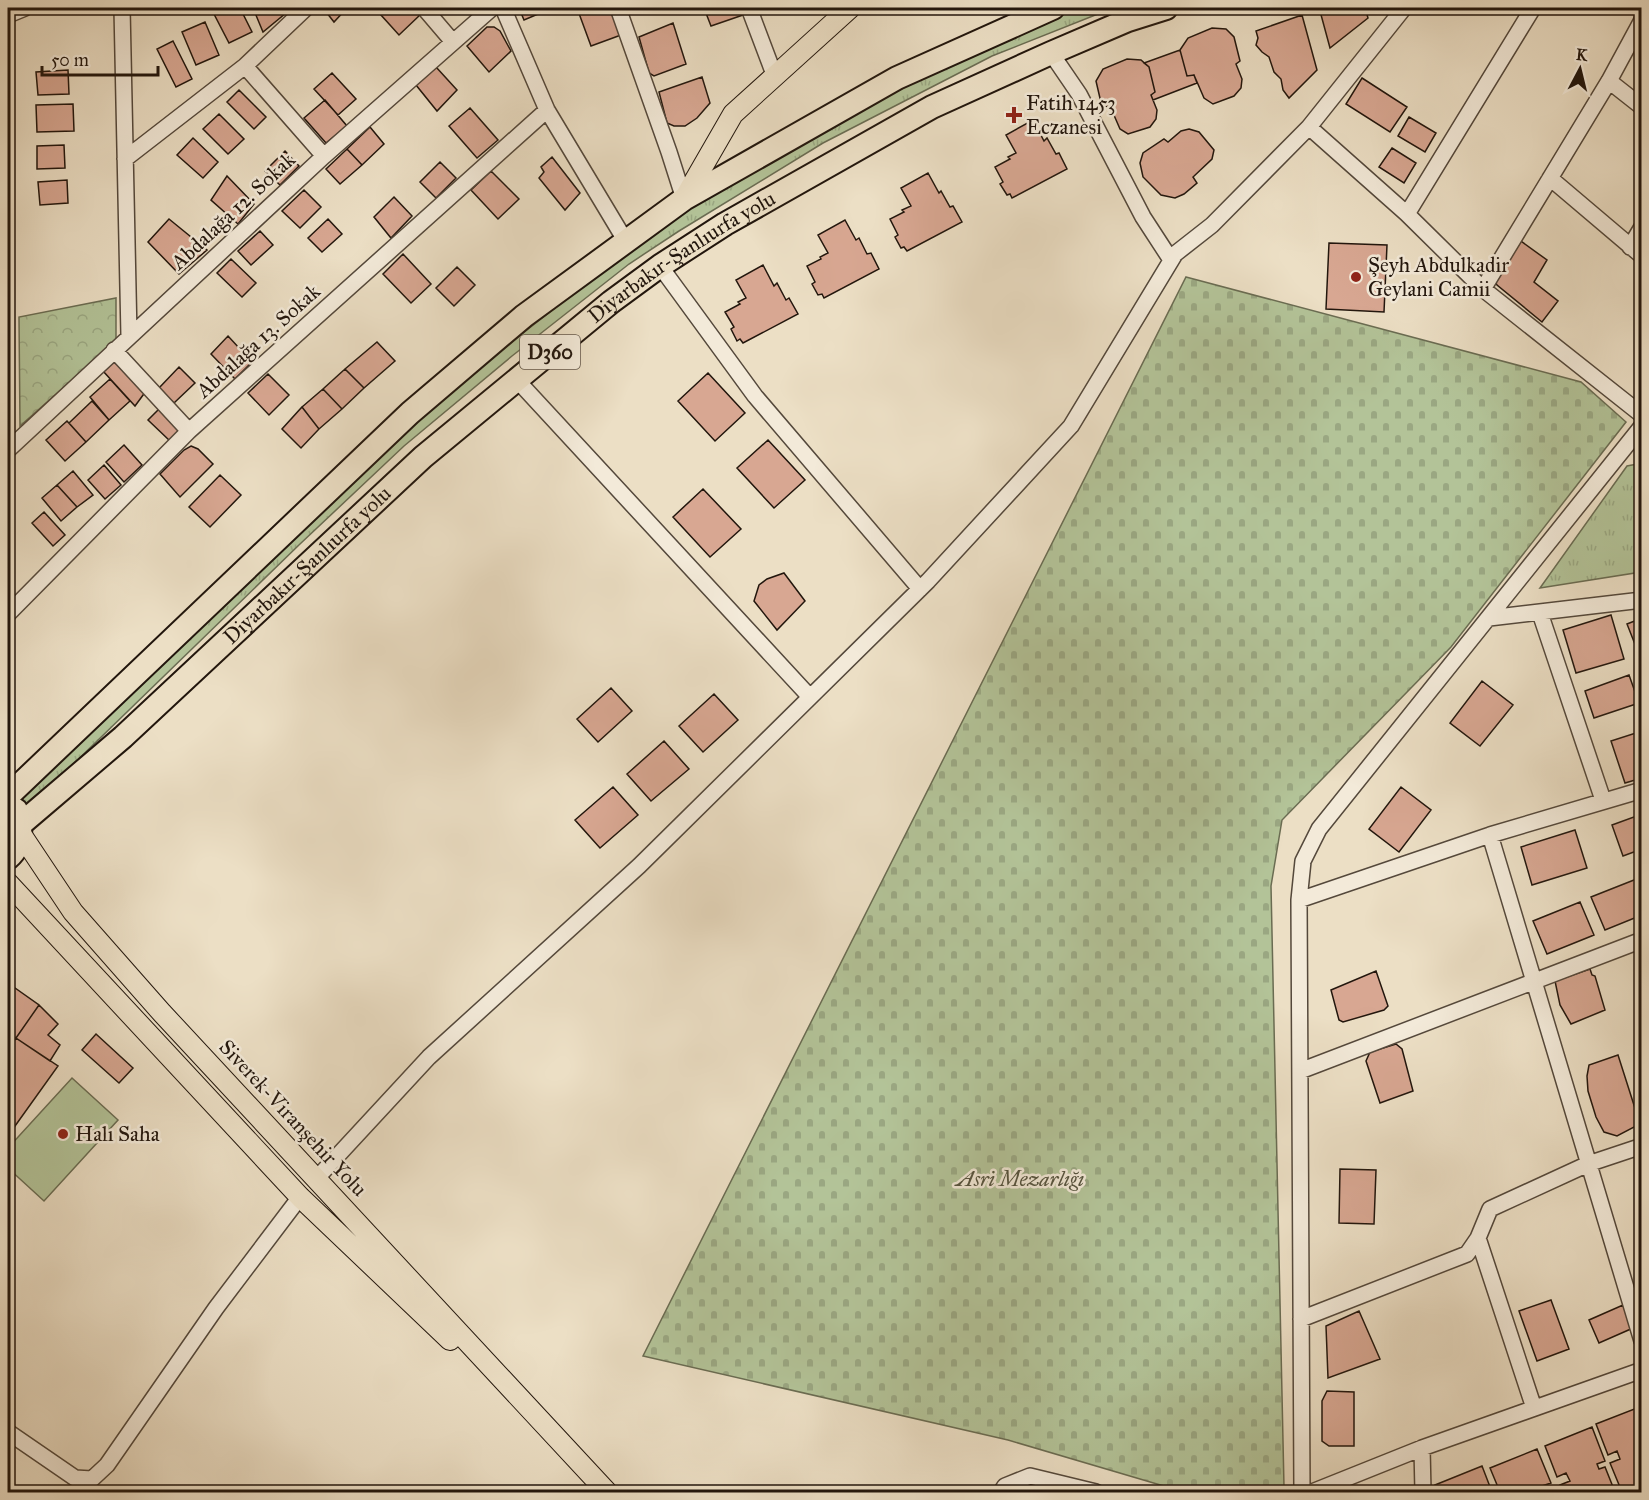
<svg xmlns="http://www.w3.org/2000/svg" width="1649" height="1500" font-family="'IM FELL Great Primer',serif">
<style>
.grass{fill:url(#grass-tufts);stroke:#6a6c52;stroke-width:1.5}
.cemetery{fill:url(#cemetery-stones);stroke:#6a6c52;stroke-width:1.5}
.park{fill:url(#park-crowns);stroke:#6a6c52;stroke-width:1.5}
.garden{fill:#b3c398;stroke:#6a6c52;stroke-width:1.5}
.building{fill:#d8a792;stroke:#22160d;stroke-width:1.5}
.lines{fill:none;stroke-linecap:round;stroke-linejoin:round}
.minor-casing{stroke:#54483b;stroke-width:18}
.major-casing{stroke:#22160d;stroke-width:22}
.highway-casing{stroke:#22160d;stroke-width:26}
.minor{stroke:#f3ead9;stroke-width:15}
.major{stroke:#ecdfc5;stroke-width:20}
.highway{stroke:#ecdfc5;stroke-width:22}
.poi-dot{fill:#8f2418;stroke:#f3ead9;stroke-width:2}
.labels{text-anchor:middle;stroke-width:5;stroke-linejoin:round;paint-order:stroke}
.shield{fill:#f3ead9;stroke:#61564a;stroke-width:1.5}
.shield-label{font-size:20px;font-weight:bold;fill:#22160d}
.poi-label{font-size:21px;fill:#22160d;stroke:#f3ead9;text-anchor:start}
.street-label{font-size:21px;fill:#22160d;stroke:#f3ead9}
.park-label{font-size:21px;font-style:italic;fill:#55533e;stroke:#f3ead9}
</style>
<defs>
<pattern id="grass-tufts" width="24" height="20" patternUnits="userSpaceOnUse" patternTransform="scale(1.5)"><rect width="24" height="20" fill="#b3c398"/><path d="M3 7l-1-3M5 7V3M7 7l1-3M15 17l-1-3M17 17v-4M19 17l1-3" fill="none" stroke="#9aa782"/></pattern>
<pattern id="cemetery-stones" width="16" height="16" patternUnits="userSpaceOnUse" patternTransform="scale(1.5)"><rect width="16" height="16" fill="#b3c398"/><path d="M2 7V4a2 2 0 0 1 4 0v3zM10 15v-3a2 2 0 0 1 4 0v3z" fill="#9aa782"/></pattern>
<pattern id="park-crowns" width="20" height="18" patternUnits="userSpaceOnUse" patternTransform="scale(1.5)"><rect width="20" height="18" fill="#b3c398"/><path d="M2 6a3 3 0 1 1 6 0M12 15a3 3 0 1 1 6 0" fill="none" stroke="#9aa782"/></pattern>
</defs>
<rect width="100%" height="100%" fill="#ecdfc5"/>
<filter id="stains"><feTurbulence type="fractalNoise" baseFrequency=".00333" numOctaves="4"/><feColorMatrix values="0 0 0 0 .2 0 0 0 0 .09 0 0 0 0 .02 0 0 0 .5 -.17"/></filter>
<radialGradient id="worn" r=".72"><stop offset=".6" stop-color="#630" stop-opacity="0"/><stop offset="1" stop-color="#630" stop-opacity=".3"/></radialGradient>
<path class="grass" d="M1076,8H1113L992,56L823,143L679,231L629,264L512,356L404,446L300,544L25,811L15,792L453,388L602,271L694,206L791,146L984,46Z
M1637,464L1642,477L1641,572L1540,588L1627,466Z"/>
<path class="cemetery" d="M1186,277L1581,382L1626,422L1451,647L1282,820L1271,886L1284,1487L1272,1492H1184L1008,1440L643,1356Z"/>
<path class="park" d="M116,298V341L20,426L19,317Z"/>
<path class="garden" d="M72,1078L118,1120L44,1201L8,1168V1148Z"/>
<path class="building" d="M226,8H240L252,32L229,43L214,14Z
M253,8H292L263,32Z
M323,8H347L334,22Z
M390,8H415L421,14L399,35L381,15Z
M519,8H550V9L524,20Z
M577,8H611L621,35L591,46Z
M704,8H740L743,15L711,26Z
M1334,8H1365L1368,18L1330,48L1320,11Z
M1302,15L1317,70L1289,98L1283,90L1281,79L1274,72L1269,57L1262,52L1256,45L1258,38L1256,31Z
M205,22L219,55L196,65L182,32Z
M673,23L686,64L654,76L649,73L639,37Z
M487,27H494L500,31L511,51L489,72L467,46Z
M1212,28L1226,29L1234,37L1240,61L1236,64L1242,79L1241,88L1234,96L1213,104L1204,98L1194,75L1187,76L1180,50L1188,38Z
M173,41L192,79L176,87L157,49Z
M1180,50L1187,76L1194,75L1197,83L1153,100L1151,95L1155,92L1149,67L1144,63Z
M1127,59L1141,60L1149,67L1155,92L1151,95L1157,110L1156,119L1150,127L1128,134L1120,129L1110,106L1102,107L1096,81L1103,69Z
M436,67L457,90L437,111L416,85Z
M68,70L69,94L38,95L36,72Z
M332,73L356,99L338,115L314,89Z
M702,77L710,103L697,118L685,126H674L667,123L659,92Z
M1362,78L1407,107L1390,132L1346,104Z
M239,90L266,117L254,129L227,102Z
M325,100L347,126L326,143L304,118Z
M73,104L74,131L37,132L36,105Z
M470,108L498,140L477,158L449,126Z
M219,114L244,139L228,154L203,129Z
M1409,117L1436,133L1425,152L1398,136Z
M1033,120L1044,141L1047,138L1056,154L1059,153L1067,169L1012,198L1010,194L1007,195L1000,184L1003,182L995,167L1010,159L1008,157L1016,153L1006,135Z
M370,127L384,144L362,165L347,149Z
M1189,129L1199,132L1214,150L1212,159L1193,177L1197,183L1184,194L1175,198L1161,195L1143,177L1140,163L1143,153L1164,139L1168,142L1181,131Z
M193,138L218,162L203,178L177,155Z
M64,145L65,168L37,169V146Z
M1392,148L1416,163L1404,183L1379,167Z
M347,149L362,165L340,184L326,169Z
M285,151L299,166L280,185L265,171Z
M552,157L580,193L565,210L539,178L544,172L541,167Z
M440,162L456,178L436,198L420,182Z
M491,171L519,199L498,219L471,190Z
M928,173L939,193L941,191L950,207L953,206L962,222L907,251L904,247L901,248L895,237L898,235L890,219L904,212L902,210L911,206L901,188Z
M227,176L254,204L238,224L211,200Z
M67,180L68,203L40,205L38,182Z
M304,190L321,207L300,228L282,211Z
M394,197L412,216L391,238L374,217Z
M169,219L207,250L179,274L148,242Z
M328,219L342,234L322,252L308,238Z
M845,220L856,240L859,238L867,254L871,253L879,269L824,298L822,294L818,295L812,284L815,282L807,266L821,259L820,257L828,253L818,235Z
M260,231L273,245L251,265L238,251Z
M1518,239L1547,260L1534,282L1558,301L1542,322L1497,285L1494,279Z
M1329,243L1387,245L1384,312L1326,309Z
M403,254L431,284L411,303L383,274Z
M231,259L256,283L242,297L217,273Z
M763,265L774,286L777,283L786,300L789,298L798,314L743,343L740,339L737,341L731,329L734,327L725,312L740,304L738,302L746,298L736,280Z
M457,267L475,285L454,306L436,288Z
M228,336L252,362L235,379L211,354Z
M377,342L395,361L364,388L345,369Z
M113,362L121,366L146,391L135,406L103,371Z
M179,367L195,383L174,403L159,388Z
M345,369L364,388L342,409L323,389Z
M708,373L745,413L715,441L678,401Z
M268,374L289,395L269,415L248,393Z
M110,379L130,401L109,420L90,397Z
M323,389L342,409L319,429L302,407Z
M92,401L109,420L86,442L69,423Z
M302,407L319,429L301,448L282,429Z
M159,409L181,430L170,441L148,420Z
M67,421L86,442L65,461L46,440Z
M768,440L805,480L774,508L737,468Z
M124,445L142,465L124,482L106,462Z
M191,446L198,449L213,464L180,497L160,474L184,450Z
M104,465L121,485L105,499L88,480Z
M73,471L93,495L77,507L57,485Z
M220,475L241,495L210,527L189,507Z
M57,485L77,507L61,521L42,498Z
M703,489L741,529L710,557L673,517Z
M44,512L65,535L53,546L32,523Z
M784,573L805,601L777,630L754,601L759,585L767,579Z
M1611,615L1624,659L1576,673L1563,630Z
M1642,618V657H1640L1627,624Z
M1629,675L1639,703L1594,718L1585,691Z
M1482,681L1513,705L1480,746L1450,723Z
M611,688L632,711L598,742L577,719Z
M714,694L738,720L703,752L679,726Z
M1642,731V778L1625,783L1611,741Z
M664,741L689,769L651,801L627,774Z
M613,787L638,815L600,848L575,820Z
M1401,787L1431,810L1399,852L1369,829Z
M1642,814V849L1623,856L1612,825Z
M1575,830L1587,868L1532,885L1521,847Z
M1639,878L1642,885V915L1605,930L1591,897Z
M1580,902L1594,935L1547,954L1533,921Z
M1590,969L1592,975L1595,976L1605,1010L1571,1024L1560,1005L1555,981Z
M1376,971L1388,1006L1384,1010L1343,1022L1339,1020L1331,990Z
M8,983L39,1005L16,1038L8,1032Z
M39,1005L58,1024L48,1035L60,1045L50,1061L16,1038Z
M96,1034L133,1068L119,1083L82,1050Z
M16,1038L58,1066L10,1133L8,1131V1050Z
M1396,1044L1402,1049L1413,1091L1380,1103L1366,1061L1370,1052Z
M1618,1055L1640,1124L1617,1136L1604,1132L1596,1117L1588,1091L1587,1076L1589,1065Z
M1340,1169L1376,1170L1374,1224L1339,1223Z
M1551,1300L1569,1349L1537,1361L1519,1311Z
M1623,1305L1633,1328L1599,1343L1589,1320Z
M1359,1311L1380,1359L1328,1378L1326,1326Z
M1327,1391L1354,1392V1446H1329L1322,1441V1401Z
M1642,1406V1485L1622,1492L1610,1463L1620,1459L1617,1451L1608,1455L1596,1424Z
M1592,1427L1605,1461L1597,1464L1599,1469L1605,1467L1615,1492H1563L1560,1485L1570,1481L1566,1473L1557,1477L1545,1446Z
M1537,1449L1551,1483L1542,1486L1544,1491L1550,1489L1552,1492H1500L1490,1468Z
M1482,1466L1492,1492H1438L1435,1485Z"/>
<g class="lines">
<g class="minor-casing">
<path id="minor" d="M122,8L129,336
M424,8L453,42
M503,8L547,110L625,240
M618,8L669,152L684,199
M749,8L775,77
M1404,8L1309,127L1407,214L1533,8
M8,15L25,8
M1051,53L1079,94L1143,217L1171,260
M245,66L324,156
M1609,81L1642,107
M125,159L245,66L306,8
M1550,178L1642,256
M1407,214L1483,289L1609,81L1642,20
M1630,247L1642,227
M660,266L755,396L920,589
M1483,289L1642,415
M114,350L189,431
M516,379L810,697
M8,450L324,156L492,8
M1540,613L1603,800
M8,614L189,431L547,110
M1489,618L1642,600
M1490,835L1642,1341
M1299,900L1490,835L1642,790
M1300,1071L1642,940
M317,1178L429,1057L639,866L928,581L1071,426L1175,254L1212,225L1309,127
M1478,1238L1534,1408
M1301,1319L1467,1254L1478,1238L1490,1209L1588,1164L1642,1146
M8,1432L75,1478L92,1479L107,1465L216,1308L300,1197
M1422,1448L1423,1492
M1001,1492L1005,1486L1030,1476L1096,1492
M1302,1492L1299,900L1303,861L1319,829L1642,426
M1312,1492L1422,1448L1642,1370"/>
</g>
<g class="major-casing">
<path id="major" d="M684,199L733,114L850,8
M21,834L73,912L162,1013L607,1492
M8,883L300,1197L450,1340"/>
</g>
<g class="highway-casing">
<g id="highway">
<path d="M8,796L410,413L524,316L684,199L897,78L1053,8"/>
<path id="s1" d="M21,824L123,737L423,457L611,302L660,266L725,224L932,107L1051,53L1128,20L1166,8"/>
<path d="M8,858C23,845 22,827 16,810"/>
</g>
</g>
<use href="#minor" class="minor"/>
<use href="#major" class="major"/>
<use href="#highway" class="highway"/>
</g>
<g class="poi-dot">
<path d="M1011 106h6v6h6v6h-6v6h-6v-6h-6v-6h6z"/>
<circle cx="1356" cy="277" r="6"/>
<circle cx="63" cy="1134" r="6"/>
</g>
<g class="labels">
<rect class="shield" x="520" y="335" width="60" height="34" rx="4.5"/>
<g class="shield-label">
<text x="550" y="359">D360</text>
</g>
<g class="poi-label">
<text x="1026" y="110">Fatih 1453<tspan x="1026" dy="24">Eczanesi</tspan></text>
<text x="1368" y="272">Şeyh Abdulkadir<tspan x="1368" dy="24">Geylani Camii</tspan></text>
<text x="75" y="1141">Halı Saha</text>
</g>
<g class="street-label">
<text transform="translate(233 211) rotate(-43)" y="7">Abdalağa 12. Sokak</text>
<text dy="7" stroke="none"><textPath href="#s1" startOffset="872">Diyarbakır-Şanlıurfa yolu</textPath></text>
<text transform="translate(258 341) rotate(-42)" y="7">Abdalağa 13. Sokak</text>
<text dy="7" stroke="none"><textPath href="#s1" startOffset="386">Diyarbakır-Şanlıurfa yolu</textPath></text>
<text transform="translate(293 1118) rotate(47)" y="7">Siverek-Viranşehir Yolu</text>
</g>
<g class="park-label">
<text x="1020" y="1186">Asri Mezarlığı</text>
</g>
</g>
<rect width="1649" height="1500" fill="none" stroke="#ecdfc5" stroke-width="30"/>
<rect x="9" y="9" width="1631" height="1482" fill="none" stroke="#22160d" stroke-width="3"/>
<rect x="15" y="15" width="1619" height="1470" fill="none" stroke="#22160d" stroke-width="1.5"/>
<g transform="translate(1580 69) rotate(7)" stroke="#f3ead9" stroke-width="4.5" paint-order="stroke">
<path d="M0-4.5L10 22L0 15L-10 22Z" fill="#22160d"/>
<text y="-9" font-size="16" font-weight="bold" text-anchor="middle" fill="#22160d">K</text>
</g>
<path d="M42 66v9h116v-9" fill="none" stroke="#22160d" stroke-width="3"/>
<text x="51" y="66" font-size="18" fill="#22160d" stroke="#f3ead9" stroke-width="4.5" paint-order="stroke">50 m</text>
<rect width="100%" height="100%" filter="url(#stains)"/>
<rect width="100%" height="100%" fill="url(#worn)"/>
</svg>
